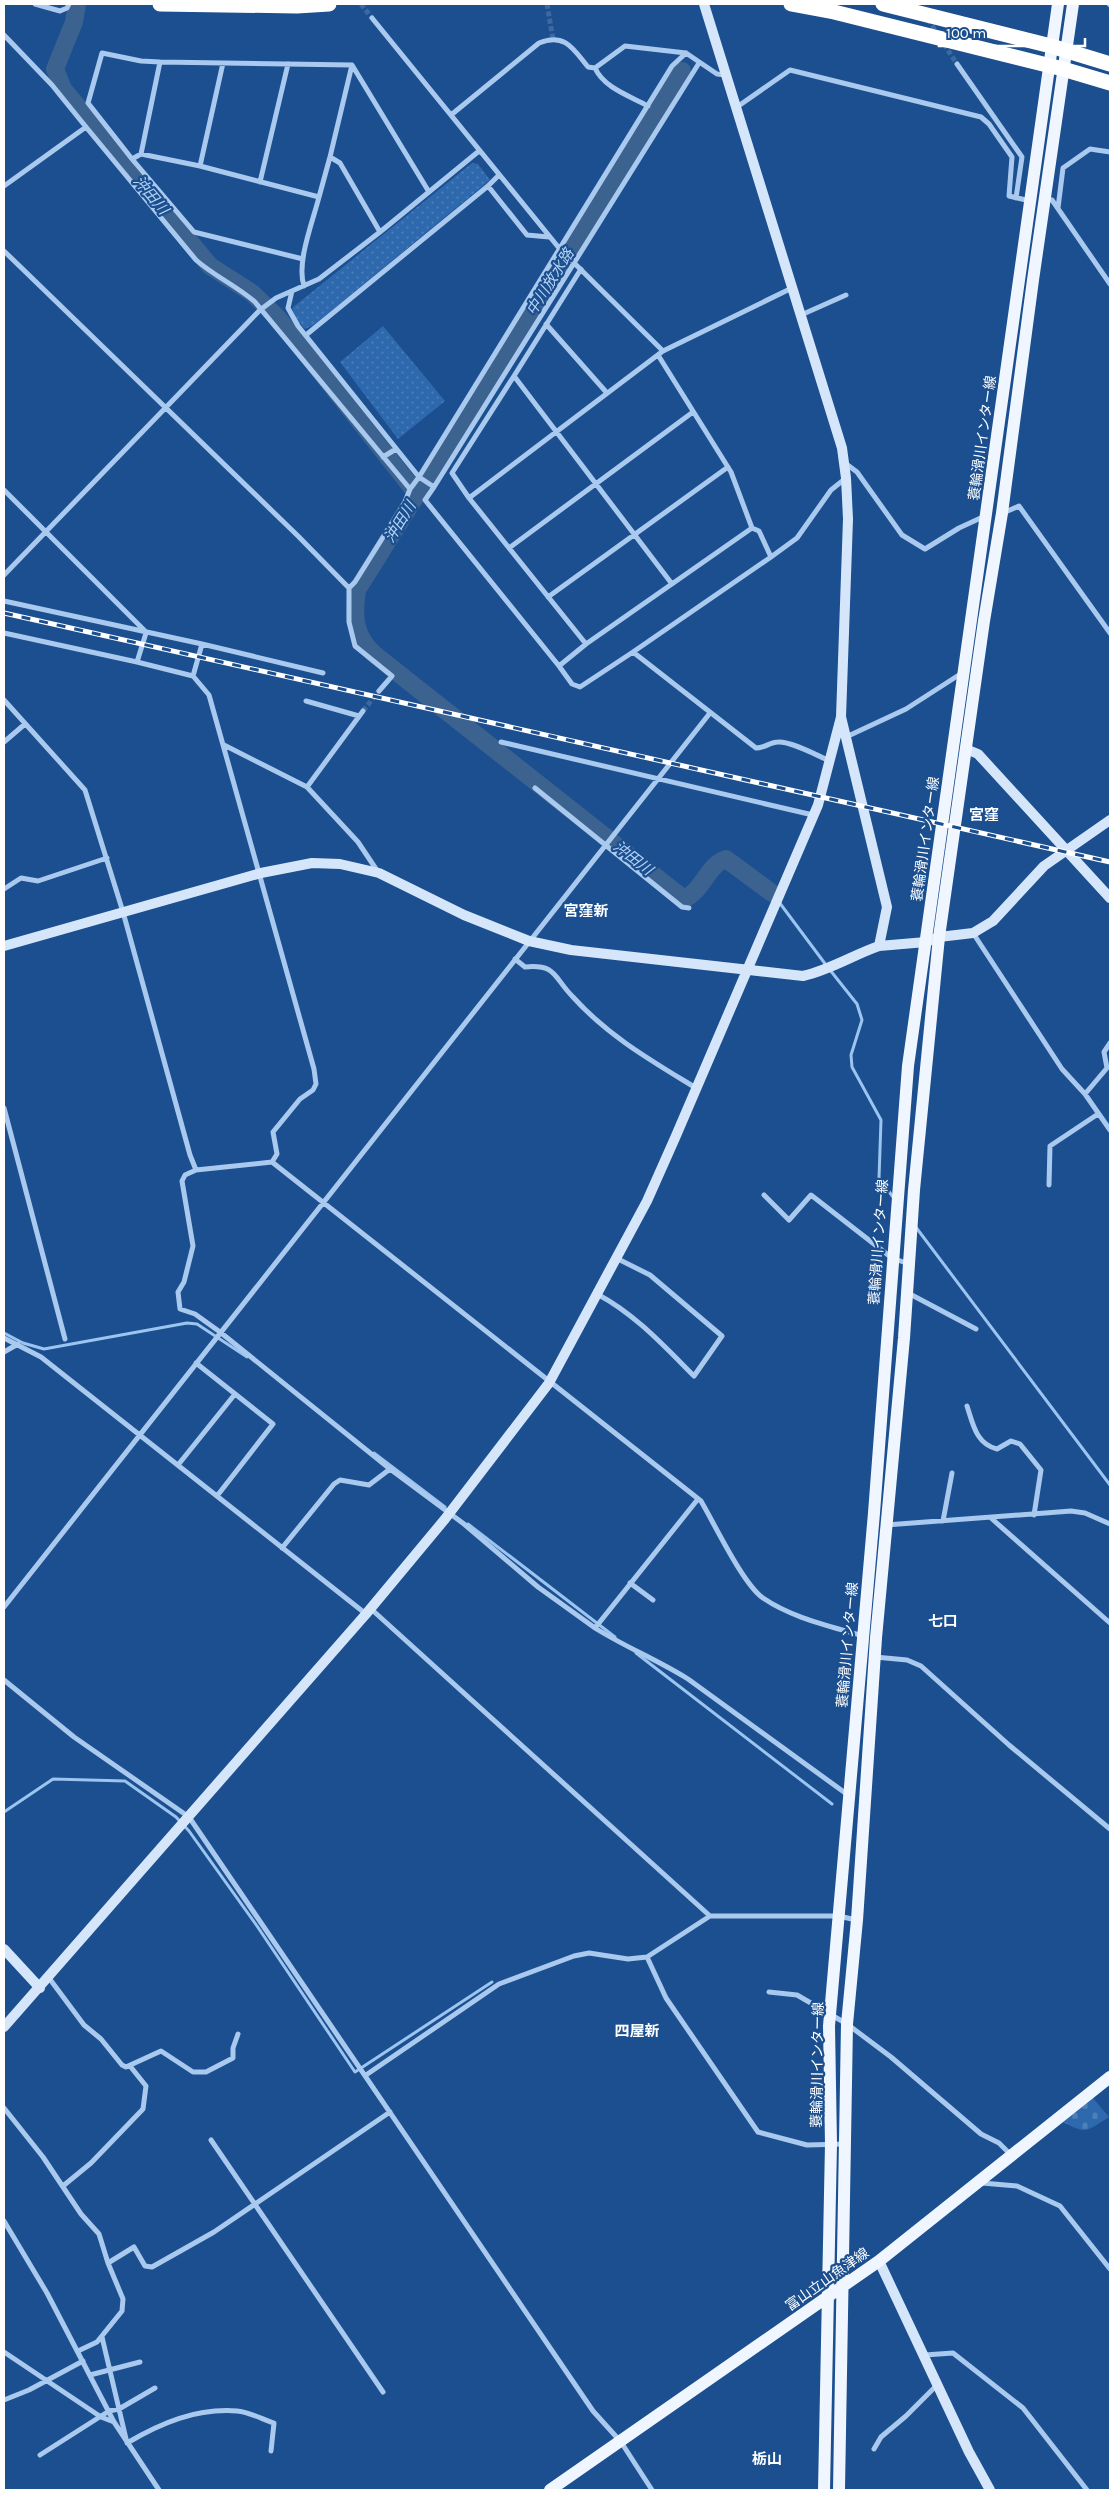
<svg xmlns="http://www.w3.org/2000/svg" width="1114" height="2494" font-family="Karla,'Noto Sans JP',sans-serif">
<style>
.grass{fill:url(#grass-dots)}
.cemetery{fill:url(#cemetery-stones)}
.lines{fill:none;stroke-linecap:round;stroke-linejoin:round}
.stream{stroke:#9cc4f0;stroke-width:3}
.river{stroke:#3c6290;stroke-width:18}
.street-tunnel{stroke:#3d69a0;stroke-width:5;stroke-dasharray:5 2.5;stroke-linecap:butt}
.street{stroke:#a9c9ee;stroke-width:5}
.secondary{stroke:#d6e6fa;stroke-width:10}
.primary{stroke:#f0f6ff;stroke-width:12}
.highway{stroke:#fff;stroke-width:15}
.rail-casing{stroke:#fff;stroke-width:5}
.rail{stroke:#1b4f8f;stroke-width:3;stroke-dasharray:9;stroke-linecap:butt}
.labels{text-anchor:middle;stroke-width:4.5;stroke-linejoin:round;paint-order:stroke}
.street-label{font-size:14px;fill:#fff;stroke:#1b4f8f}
.water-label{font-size:15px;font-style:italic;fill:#b5d3f5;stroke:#1b4f8f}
.neighbourhood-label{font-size:15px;font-weight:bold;fill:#fff;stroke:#1b4f8f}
</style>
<defs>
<pattern id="grass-dots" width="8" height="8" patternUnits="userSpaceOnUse" patternTransform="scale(1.25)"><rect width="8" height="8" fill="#2e69ad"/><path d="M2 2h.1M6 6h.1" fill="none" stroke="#4d80b9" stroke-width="1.8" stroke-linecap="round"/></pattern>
<pattern id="cemetery-stones" width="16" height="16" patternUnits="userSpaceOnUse" patternTransform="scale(1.25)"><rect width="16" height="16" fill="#2e69ad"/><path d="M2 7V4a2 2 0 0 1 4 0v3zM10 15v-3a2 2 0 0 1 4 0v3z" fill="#4d80b9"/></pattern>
</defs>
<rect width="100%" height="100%" fill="#1b4f8f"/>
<path class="grass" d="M472,163L478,164L490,180L314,325L305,329L297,321L292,308Z
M383,326L445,401L398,439L340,362Z"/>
<path class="cemetery" d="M1093,2098L1109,2117C1086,2131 1088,2135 1063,2122Z"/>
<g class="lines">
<path class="stream" d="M779,902L826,965
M830,970L857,1004L862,1020L851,1055L852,1067L881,1120L879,1178L893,1197
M915,1226L1110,1485
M4,1333L23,1343L44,1349L187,1323L197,1324L247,1357
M374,1453L445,1507
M468,1524L615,1637
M636,1653L832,1804
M4,1812L53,1779L125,1781L176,1817L189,1831L257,1926L355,2072L492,1982"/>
<path class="river" d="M77,4L74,22L55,69L63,89L210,266L252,293L278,318L417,494
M682,71L357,590C353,616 354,636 374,654L684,899C703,891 707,865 726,859L772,893"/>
<path class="street-tunnel" d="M361,4L372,18
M547,4L553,39
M928,19L938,35
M944,44L957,64
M363,711L379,691"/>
<path class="street" d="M35,4L60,11L67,8L69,4
M1109,4L1110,5
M372,18L559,248L663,351
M4,35L52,85L86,127
M686,53L672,66L419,477L434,487L699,63
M223,63L200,166L319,197C313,221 296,263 304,286
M957,64L1022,157L1016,198
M595,68C604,88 630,96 648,106
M737,107L790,70L981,117L989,124L1012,157L1009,196L1030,201
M451,115L539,43C565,32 574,50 588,67L595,68L625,46L686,53L717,74L726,75
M141,154L160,62L352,65
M330,157L352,65L429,192
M132,159L88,103L102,53L141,61L160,62
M200,166L141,154L132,159L194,232L303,259
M260,182L288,64
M4,186L86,127L196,260C214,276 237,286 255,302L410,489L419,477L298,326L288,308L292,291
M488,186L499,175
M319,197L330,157L340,163L380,232L479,151
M1045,199L1052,200L1110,284
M1058,208L1063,168L1090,149L1110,152
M4,251L298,536L349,588V622L355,646L392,676L379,691
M801,315L846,295
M546,324L607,393
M306,335L488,186L527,235L549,237
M658,355L731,472L752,528L759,531L771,557L797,538L831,490L846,478
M514,376L581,269
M383,457L396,449
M845,463L857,472L902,535L925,549L959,528L985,516
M434,487L425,500L559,666
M4,490L145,631
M469,498L663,351L792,288
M1003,513L1019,506L1110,633
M752,528L586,644L559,666L572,684L580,687L633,652L756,748C765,748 770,742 778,742C791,741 818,756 830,761
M509,548L693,412
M4,575L260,310L276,298L319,279L380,232
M349,588L355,582L405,502L410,489
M548,597L728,467
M4,601L202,644L323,673
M4,633L137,662
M146,633L137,662L193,676L209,695L314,1069L316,1084L313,1090L300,1099L273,1132L277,1154L272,1162
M586,644L469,498L452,473L514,376L672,584
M633,652L771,557
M193,676L202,644
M4,700L85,790L123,912L190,1155L196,1170L272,1162L701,1501C715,1525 743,1584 763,1598C792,1618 830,1626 863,1636
M306,701L359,716
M846,737L906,709L962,673
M4,742L25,724
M501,742L813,815
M224,745L307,787L358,842L378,872
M307,787L363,711
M535,788L682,907L689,908
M4,889L21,878L38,881L107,858
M973,933L1062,1069L1085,1094L1110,1130
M515,959L525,967C557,964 553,977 573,997C608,1036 652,1061 696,1088
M1085,1094L1107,1068L1104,1052L1110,1043
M4,1108L65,1339
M196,1170L185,1175L182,1181L193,1246L184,1282L178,1292L180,1309L195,1314L220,1332L390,1469
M1049,1185L1050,1146L1098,1114
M764,1195L789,1220L811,1195L892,1258L909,1264
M908,1293L976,1329
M597,1294C635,1314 664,1346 694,1376L722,1336L650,1275L616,1258
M4,1338L41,1357L366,1614
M4,1352L18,1344
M196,1363L273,1424L217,1496
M967,1406C973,1424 976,1444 997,1449L1011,1441L1020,1444L1041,1470L1034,1515
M178,1465L235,1394
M698,1499L595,1628C625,1647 658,1660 688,1679L848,1795
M991,1518L1110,1623
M943,1521L952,1473
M886,1525L1071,1511L1085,1513L1110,1524
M282,1548L334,1484L340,1480L369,1485L390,1469L464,1524L538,1587L595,1628
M630,1583L653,1600
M4,1607L710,713
M370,1608L710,1916
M875,1657L907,1660L921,1666L1009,1745L1110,1829
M4,1680L74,1737L189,1817L593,2411L621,2442L652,2490
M647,1957L666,1998L758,2132L807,2145L845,2144
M49,1978L84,2025L101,2039L122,2065L126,2067L161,2051L193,2072H206L233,2058V2048L238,2034
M769,1992L797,1995L847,2024L891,2057L981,2134L999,2143L1011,2155
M366,2075L499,1984L574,1956L589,1953L628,1959L647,1957L710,1916H839L856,1920
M4,2108L43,2157L81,2214L99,2234L108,2263
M211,2140L383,2392
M982,2183L1017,2186L1060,2206L1110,2269
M63,2186L91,2163L143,2109L146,2086L130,2066
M4,2221L47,2293L114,2422L159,2490
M102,2337L127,2443C161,2423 196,2408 237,2411C249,2412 262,2419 274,2423L271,2451
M78,2351L97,2342L122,2311L123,2299L108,2263L134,2247L145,2266L152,2267L214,2232L390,2112
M4,2352L101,2417L114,2422
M925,2355L953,2353L1023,2408L1087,2490
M90,2375L140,2362
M4,2400L29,2390L83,2361
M874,2449L881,2437L906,2416L938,2384
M40,2455L109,2411L119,2409L155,2388"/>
<path class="secondary" d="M704,4L842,448L846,478L848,519L841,717L887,907L879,946L926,942L939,937L973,933L993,921L1044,866L1110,820
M966,749L978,754L1110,898
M4,946L261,873L312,863L340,864L379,873L464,915L529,941L571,950L803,976C830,970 853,955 879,946
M4,1949L40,1988
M4,2027L366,1614L445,1519L549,1383L647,1201L675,1138L818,805L841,717
M879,2261L969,2452L990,2490"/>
<path class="primary" d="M550,2490L879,2261L1110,2077
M824,2490L831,2144L829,2026L874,1513L908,1066L1058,4
M839,2490L847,2024L857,1920L876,1638L904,1338L914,1190L939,937L984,621L1002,513L1033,280L1073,4"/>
<path class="highway" d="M160,4L297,6L329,4
M791,4L834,12L1063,69L1110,83
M883,4L1051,46L1110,64"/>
<g class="rail-casing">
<path id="rail" d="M4,613L1110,862"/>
</g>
<use href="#rail" class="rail"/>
</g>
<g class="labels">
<g class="street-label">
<text transform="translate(982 438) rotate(-82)" y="5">蓑輪滑川インター線</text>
<text transform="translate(925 839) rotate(-82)" y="5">蓑輪滑川インター線</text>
<text transform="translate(878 1242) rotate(-86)" y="5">蓑輪滑川インター線</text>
<text transform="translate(847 1645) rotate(-85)" y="5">蓑輪滑川インター線</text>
<text transform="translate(817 2065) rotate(-89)" y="5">蓑輪滑川インター線</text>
<text transform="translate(827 2279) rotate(-35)" y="5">富山立山魚津線</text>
</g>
<g class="water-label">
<text transform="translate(151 195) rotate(50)" y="5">沖田川</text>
<text transform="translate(550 282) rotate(-58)" y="5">中川放水路</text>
<text transform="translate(400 522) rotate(-58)" y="5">沖田川</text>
<text transform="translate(633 858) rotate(38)" y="5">沖田川</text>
</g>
<g class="neighbourhood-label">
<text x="984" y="820">宮窪</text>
<text x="586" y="916">宮窪新</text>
<text x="943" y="1626">七口</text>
<text x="637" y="2036">四屋新</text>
<text x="767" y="2464">栃山</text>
</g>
</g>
<rect width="1114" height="2494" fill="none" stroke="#ffffff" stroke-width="10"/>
<path d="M939 38v8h146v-8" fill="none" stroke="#ffffff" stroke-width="2.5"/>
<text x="946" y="38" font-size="15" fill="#ffffff" stroke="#1b4f8f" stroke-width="4" paint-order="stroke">100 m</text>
</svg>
